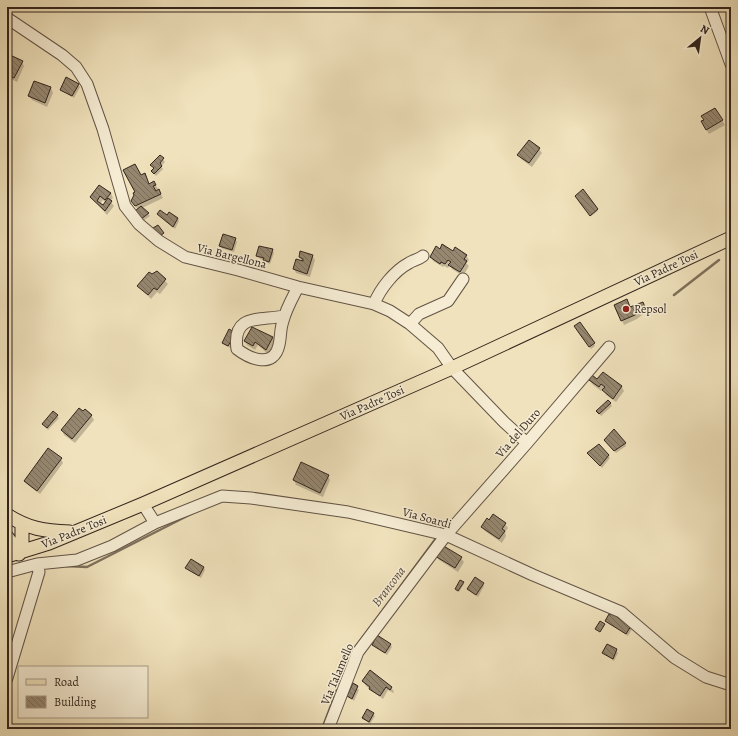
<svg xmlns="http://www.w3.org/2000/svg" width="738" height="736" font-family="Alegreya,serif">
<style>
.shadow{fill:#0003;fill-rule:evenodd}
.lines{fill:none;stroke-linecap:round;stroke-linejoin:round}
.stream{stroke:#7e705c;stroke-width:2.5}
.building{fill:url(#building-back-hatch);stroke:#33251d}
.minor-casing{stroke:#625445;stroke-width:13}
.major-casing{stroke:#33251d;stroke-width:15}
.minor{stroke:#f5ecd3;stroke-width:11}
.major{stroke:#f0e2bc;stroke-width:13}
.poi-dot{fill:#8f2418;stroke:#f5ecd3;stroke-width:1.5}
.labels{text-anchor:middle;stroke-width:3;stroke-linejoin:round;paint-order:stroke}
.street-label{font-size:12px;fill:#33251d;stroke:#f5ecd3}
.poi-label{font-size:12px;fill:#33251d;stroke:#f5ecd3;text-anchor:start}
.water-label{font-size:13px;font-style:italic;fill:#584a3c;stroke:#f5ecd3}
</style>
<defs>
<pattern id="building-back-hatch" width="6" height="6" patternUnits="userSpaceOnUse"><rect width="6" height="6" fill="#958770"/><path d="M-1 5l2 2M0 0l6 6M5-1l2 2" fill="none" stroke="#7a6e5b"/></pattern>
</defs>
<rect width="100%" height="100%" fill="#f0e2bc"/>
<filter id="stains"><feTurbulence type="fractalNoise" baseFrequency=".005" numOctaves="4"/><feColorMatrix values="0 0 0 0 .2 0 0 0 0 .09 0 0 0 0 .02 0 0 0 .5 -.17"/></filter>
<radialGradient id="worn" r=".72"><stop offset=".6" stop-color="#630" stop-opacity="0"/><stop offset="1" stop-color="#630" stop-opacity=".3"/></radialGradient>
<path class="shadow" d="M22,62L24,66L17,82L7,77V63Z
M35,82L51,88L53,93L47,107L32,100L29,96Z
M78,85L80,87L74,98L61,90Z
M715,109L725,125L709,134L702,122Z
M539,149L542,153L532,167L521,159L519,155Z
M160,156L165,162L161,166L163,169L156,176L152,171L154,169L152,165Z
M141,176L149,185L154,182L163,198L142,208L150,216L143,221L137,214L138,210L132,201Z
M583,191L598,211L591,216L576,196Z
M111,193L113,198L110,201L114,206L107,215L91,197ZM103,200L106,203L103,207L100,204Z
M158,215L178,219L179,221L175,229Z
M235,239L237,242L234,252L221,248L220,246Z
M272,250L274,253L270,264L259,258L257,256Z
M440,250L466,255L469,260L466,263L469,266L463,276L452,269L450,265L448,268L444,266L443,267L433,261L431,257Z
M312,256L315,260L310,277L296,273L294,269L302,262L300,257Z
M157,273L168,284L160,294L157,292L151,299L139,286Z
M643,303L647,311L637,319L624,325L615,305L630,308Z
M577,328L594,344L595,346L591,349Z
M236,336L230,348L225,345L223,343Z
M273,337L275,342L268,354L258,345L255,350L247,345L245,341Z
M603,373L622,387L624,391L616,402L606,395L603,389L601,391L592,384L590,380L597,381Z
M610,403L612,406L601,416L598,412Z
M53,412L59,418L48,430L43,424Z
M91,415L94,420L75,443L64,435L62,430Z
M607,442L625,443L626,446L616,453Z
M599,445L610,458L602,468L590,455Z
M61,459L63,463L40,494L28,485L25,481Z
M302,464L328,476L330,480L323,497L296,485L294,480Z
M505,524L508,528L505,532L506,536L502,543L485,531L482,527Z
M436,556L461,558L464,562L458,572L439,560Z
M186,568H204L205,570L201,578Z
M461,581L464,584L459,592L456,590Z
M483,584L484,586L478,597L468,589Z
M617,616L632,629L628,636L606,621Z
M390,644L392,647L387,655L373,645Z
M616,650L618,653L614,661L603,653Z
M363,681L391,687L394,692L393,693L388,690L383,699L366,686Z
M353,685L359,690L354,701L348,696Z
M368,710L375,716L370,724L363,718Z"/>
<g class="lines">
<path class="stream" d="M674,295L719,260
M65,566L87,567L195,512
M355,648L437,537
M322,729L340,682"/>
</g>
<path class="building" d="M10,55L23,61L14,78L7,75V61Z
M66,77L79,84L72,96L60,90Z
M34,81L51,87L45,103L28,96Z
M715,108L723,120L706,130L701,121L704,120L701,116Z
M529,140L540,148L529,163L517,155Z
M160,155L164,158L160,163L162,166L154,174L151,171L154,168L150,165Z
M135,164L141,175L145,173L149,184L154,181L156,185L153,186L156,191L159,189L161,194L135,206L131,201L134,195L133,193L135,192L123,170Z
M99,185L111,193L105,200L100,196L97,201L103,205L108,198L112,201L105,211L90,197Z
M583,189L598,209L590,216L575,196Z
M141,206L149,213L141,219L135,211Z
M160,210L167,215L169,212L178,218L173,227L157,214Z
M158,225L164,233L160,236L153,228Z
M223,234L236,238L232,250L219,246Z
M442,244L453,251L455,247L467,255L464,259L467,261L460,272L448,265L451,262L448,260L445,264L441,262L440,264L430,257L436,246L440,249Z
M259,246L273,249L269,262L263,260L264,258L256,256Z
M300,251L313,255L307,274L293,269L296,259L303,261V259L299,257Z
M157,271L166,279L157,290L154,288L148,295L137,286L149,272L152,274Z
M627,299L630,307L643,302L645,307L635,315L621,321L614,305Z
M580,322L595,343L589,347L574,326Z
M252,327L273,337L266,350L255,342L253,346L244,341Z
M229,329L236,333L228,346L222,343Z
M603,372L622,386L613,399L602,390L605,387L601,384L599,387L589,380L592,375L597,379Z
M608,400L611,403L599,414L596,411Z
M79,408L83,411L85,409L92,415L72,439L61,430Z
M53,411L58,415L47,428L42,424Z
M614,429L626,443L614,451L604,440Z
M599,444L609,455L600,466L587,453Z
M48,448L62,458L37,491L24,481Z
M301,462L329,475L320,493L293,480Z
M493,514L506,523L502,529L505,531L499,539L481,527L487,518L489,520Z
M442,545L462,557L455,568L435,556Z
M191,559L204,567L199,576L185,568Z
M475,577L484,583L476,595L467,589Z
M460,580L464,582L458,591L455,589Z
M613,612L618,615L617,617L631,626L626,634L605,621L609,614L611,615Z
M600,621L605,624L600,632L595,629Z
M377,635L391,644L385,653L372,645Z
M607,644L617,649L613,659L602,653Z
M370,670L392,687L390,690L386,687L380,696L369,689L370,687L362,681Z
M353,683L358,686L352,699L347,696Z
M367,709L374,713L369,722L362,718Z"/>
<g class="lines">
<g class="minor-casing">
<path id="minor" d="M710,7L731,64
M7,18L62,55L76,67L87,84L103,129L125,206L139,224L159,241L185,257L238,270L298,287L374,304L390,311L410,324L438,348L452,368L504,422L527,443
M374,304C380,289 394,271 409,263C413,260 418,260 423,256
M284,316C260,321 232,313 237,349C250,359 274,369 279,345C281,337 280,329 283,321C286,309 293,297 298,287
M410,324L419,314L448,301L463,279
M143,504L155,523L222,496L251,498L348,512L446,535L533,575L621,612L675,658L706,677L731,685
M7,572L37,564
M7,678L39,572L37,564L77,560L112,546L155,523
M328,729L358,652L446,535L527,443L609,347"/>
</g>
<g class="major-casing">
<path id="major" d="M7,515C29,529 44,531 70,532
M7,537L19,554
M19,554L22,544V525
M7,556L49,543L143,504L452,368L731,238"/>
</g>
<use href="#minor" class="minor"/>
<use href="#major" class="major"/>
</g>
<circle class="poi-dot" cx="626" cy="309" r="4"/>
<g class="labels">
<g class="street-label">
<text transform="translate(232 256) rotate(14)" y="4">Via Bargellona</text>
<text transform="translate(666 268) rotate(-25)" y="4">Via Padre Tosi</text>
<text transform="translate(372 403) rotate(-24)" y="4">Via Padre Tosi</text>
<text transform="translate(518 433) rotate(-49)" y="4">Via del Duro</text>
<text transform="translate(427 518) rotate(15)" y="4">Via Soardi</text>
<text transform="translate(74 532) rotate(-22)" y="4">Via Padre Tosi</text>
<text transform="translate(337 674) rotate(-67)" y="4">Via Talamello</text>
</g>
<g class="poi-label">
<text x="634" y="313">Repsol</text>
</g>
<g class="water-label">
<text transform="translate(388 586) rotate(-53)" y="5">Brancona</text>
</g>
</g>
<rect width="738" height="736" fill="none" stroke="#f0e2bc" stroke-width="24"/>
<rect x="8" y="8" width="722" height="720" fill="none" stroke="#33251d" stroke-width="2"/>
<rect x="12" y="12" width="714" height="712" fill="none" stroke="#33251d"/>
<rect x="18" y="666" width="130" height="52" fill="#f5ecd3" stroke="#a79c8a"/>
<rect x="26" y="679" width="20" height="6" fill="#f0e2bc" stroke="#a79c8a"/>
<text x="54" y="686" font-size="12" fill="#33251d">Road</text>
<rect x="26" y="696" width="20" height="12" fill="url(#building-back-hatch)" stroke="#a79c8a"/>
<text x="54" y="706" font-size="12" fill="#33251d">Building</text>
<g transform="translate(700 38) rotate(29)" stroke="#f5ecd3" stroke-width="3" paint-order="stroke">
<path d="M0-3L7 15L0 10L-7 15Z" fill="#33251d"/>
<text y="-6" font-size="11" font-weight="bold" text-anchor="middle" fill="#33251d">N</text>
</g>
<rect width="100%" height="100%" filter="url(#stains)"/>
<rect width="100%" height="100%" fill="url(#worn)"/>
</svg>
